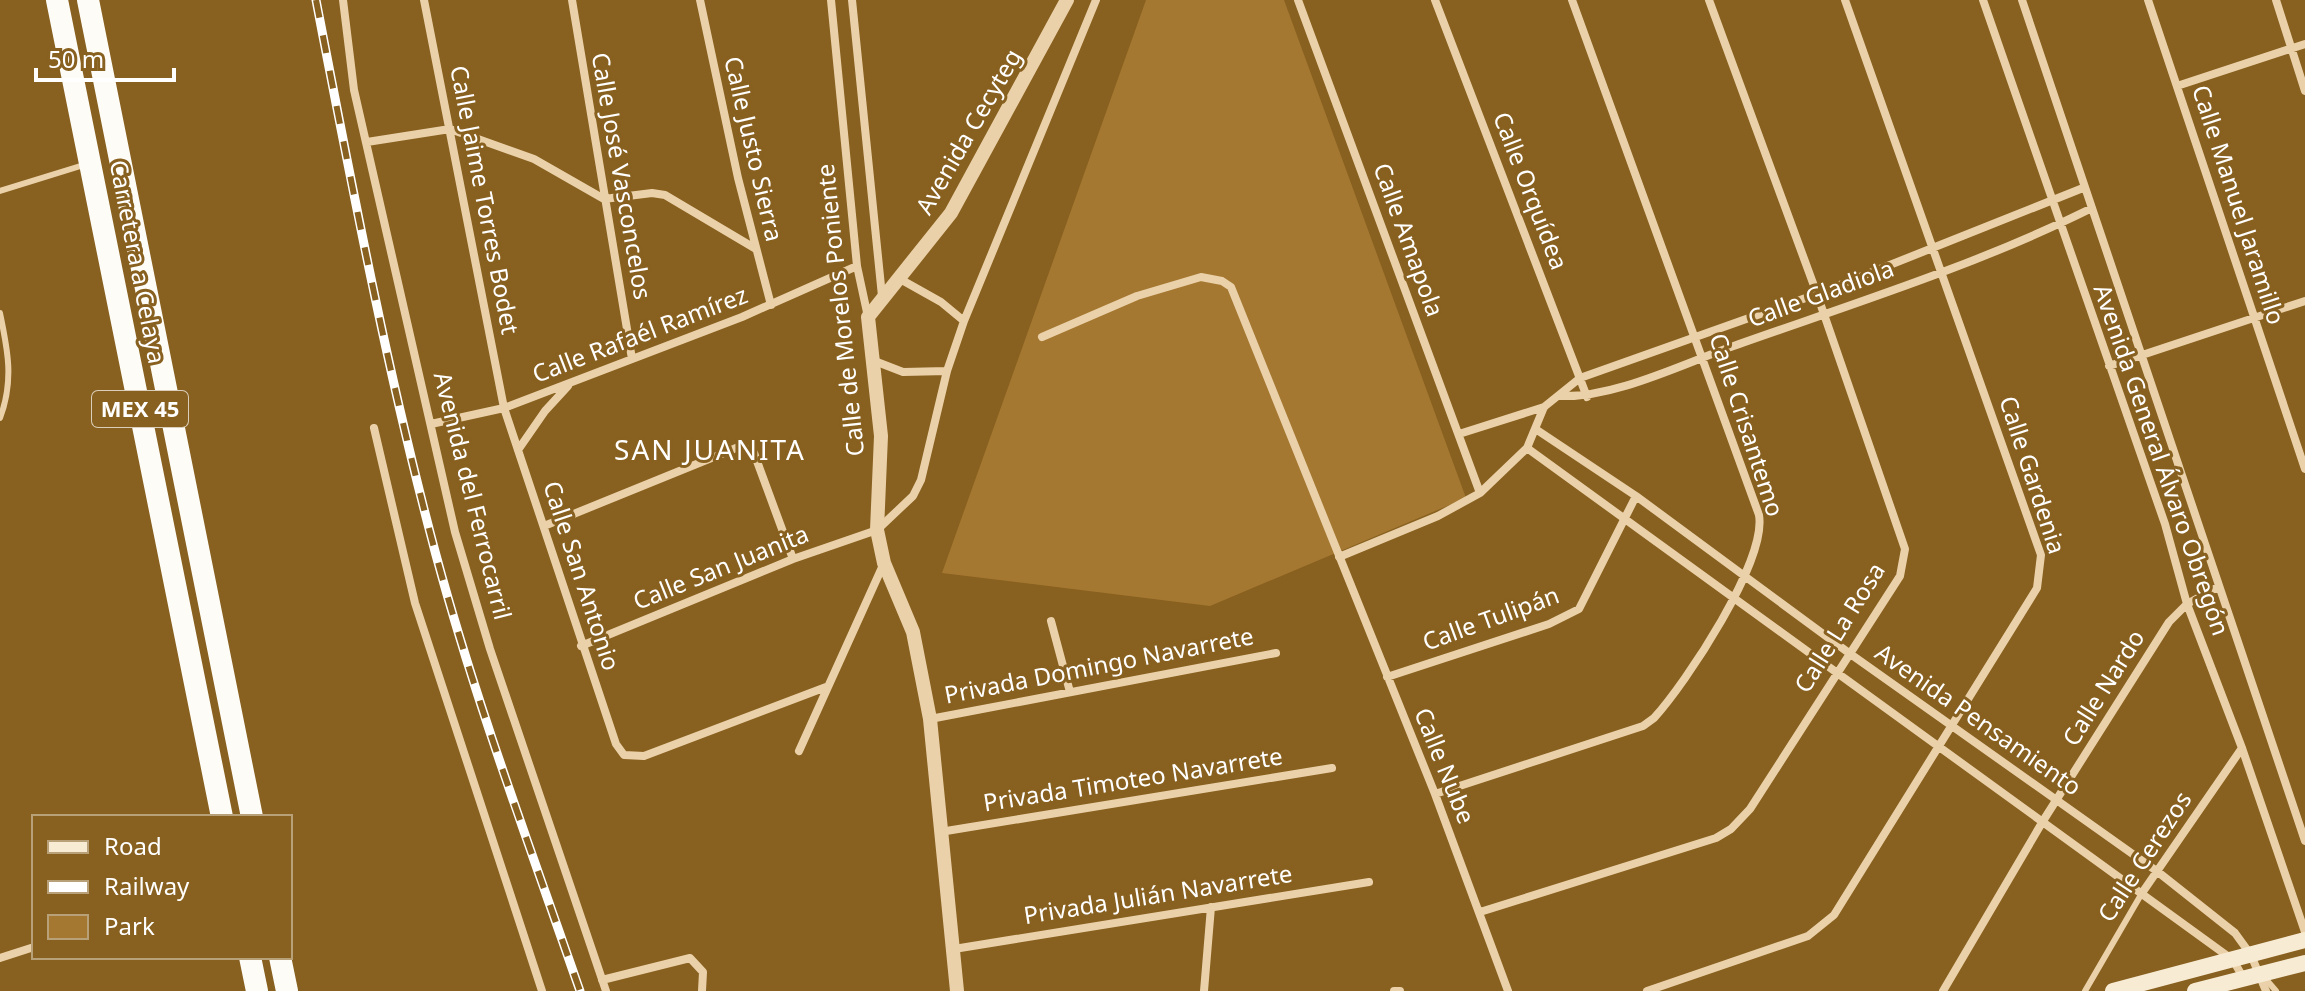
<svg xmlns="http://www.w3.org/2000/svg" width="2305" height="991" font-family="'Noto Sans',sans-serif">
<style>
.green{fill:#a57832}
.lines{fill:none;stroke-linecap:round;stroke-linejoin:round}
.service{stroke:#ebd1a9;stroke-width:6}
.minor{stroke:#ebd1a9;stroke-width:8}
.tertiary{stroke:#ebd1a9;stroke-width:14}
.secondary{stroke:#f8ebd4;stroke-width:16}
.trunk{stroke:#fefcf6;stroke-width:22}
.rail-casing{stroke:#fff;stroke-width:9}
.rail{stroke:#88601f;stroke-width:6;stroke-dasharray:18;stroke-linecap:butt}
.labels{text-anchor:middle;stroke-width:6;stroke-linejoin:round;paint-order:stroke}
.shield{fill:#88601f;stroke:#dbcfbc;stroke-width:2}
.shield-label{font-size:22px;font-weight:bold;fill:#fff}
.street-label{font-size:24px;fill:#fff;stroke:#88601f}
.quarter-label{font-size:28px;letter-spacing:2px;fill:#fff;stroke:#88601f}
</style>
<rect width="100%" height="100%" fill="#88601f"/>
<path class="green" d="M1146,0H1284L1466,498L1210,606L942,573Z"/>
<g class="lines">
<path class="service" d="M0,191L87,164
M0,313C8,351 14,381 0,418
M2264,977L2276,991
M2085,991L2142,893"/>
<path class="minor" d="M343,0L354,90L455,532L490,649L606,991
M424,0L504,408L616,744L624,755L644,756L826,687
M572,0L632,359
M700,0L738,178L771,305
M831,0L857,266L868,317
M852,0L882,296
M1298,0L1480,493
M1435,0L1587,397
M1983,0L2165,524L2187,604L2242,748L2305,932
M2022,0L2305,841
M2148,0L2305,469
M2276,0L2305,91
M2177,86L2305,44
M367,142L450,129L534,159L604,199L652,193L665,195L756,249
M900,279L941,302L964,321
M1042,337L1137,296L1201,277L1222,281L1231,287L1435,794L1508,991
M872,360L903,372L947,371
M2109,366L2305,301
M1560,396C1613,398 1678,366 1728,348C1849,305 1975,266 2090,209
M431,424L504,408L742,317L857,266
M374,428L415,603L542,991
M1537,430L1636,496L1849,653L2158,872L2235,933L2251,955L2266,991
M1459,434L1544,407
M1527,448L2233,960L2244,979
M518,450L545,411L568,386
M544,526L741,446L754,453L793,559
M1339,557L1438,516L1480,493L1527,448L1544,407L1580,378L1817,294L2083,188
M1051,621L1070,692
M581,646L793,559L877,530L913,496L921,480L947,371L964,321L1096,0
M1387,677L1549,624L1579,609L1636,496
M930,719L1276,653
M799,751L884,563
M1435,794L1643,726L1654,718C1686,683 1767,561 1759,515L1572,0
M940,832L1332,768
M2142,893L2242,748
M1480,912L1716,838L1731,829L1750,809L1900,576L1905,549L1817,294L1709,0
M954,949L1369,882
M0,958L34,947
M602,980L690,958L703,972L702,991
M1204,991L1211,907
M1394,991H1400
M1647,991L1808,936L1834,915L2037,588L2041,555L1845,0
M1943,991L2043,821L2169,622L2187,604L2218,587"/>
<path class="tertiary" d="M957,991L930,719L913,632L884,563L877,530L881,436L868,317L951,213L1067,0"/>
<path class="secondary" d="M2113,991L2305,940
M2195,991L2305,963"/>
<path class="trunk" d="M57,0L222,817
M88,0L252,817
M250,957L257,991
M280,957L287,991"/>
<g class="rail-casing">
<path id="rail" d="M316,0C352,186 387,372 436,555C476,703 530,847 580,991"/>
</g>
<use href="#rail" class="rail"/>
</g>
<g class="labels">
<rect class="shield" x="92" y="391" width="96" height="36" rx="6"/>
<g class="shield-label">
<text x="140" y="417">MEX 45</text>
</g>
<g class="street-label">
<text transform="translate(969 132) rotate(-60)" y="8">Avenida Cecyteg</text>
<text transform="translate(753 149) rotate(77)" y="8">Calle Justo Sierra</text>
<text transform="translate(621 176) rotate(80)" y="8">Calle José Vasconcelos</text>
<text transform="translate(1530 191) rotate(69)" y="8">Calle Orquídea</text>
<text transform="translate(484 200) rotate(79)" y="8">Calle Jaime Torres Bodet</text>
<text transform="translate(2238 205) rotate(72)" y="8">Calle Manuel Jaramillo</text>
<text transform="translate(1408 240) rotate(70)" y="8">Calle Amapola</text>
<text transform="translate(137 262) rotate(79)" y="8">Carretera a Celaya</text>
<text transform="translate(1821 294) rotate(-20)" y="8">Calle Gladiola</text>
<text transform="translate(841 310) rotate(-96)" y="8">Calle de Morelos Poniente</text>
<text transform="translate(640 335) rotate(-21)" y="8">Calle Rafaél Ramírez</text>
<text transform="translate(1746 425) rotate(72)" y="8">Calle Crisantemo</text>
<text transform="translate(2161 460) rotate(71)" y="8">Avenida General Álvaro Obregón</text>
<text transform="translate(2032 475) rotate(72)" y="8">Calle Gardenia</text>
<text transform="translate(472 496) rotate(76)" y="8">Avenida del Ferrocarril</text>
<text transform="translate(721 568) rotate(-22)" y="8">Calle San Juanita</text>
<text transform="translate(581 576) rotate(72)" y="8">Calle San Antonio</text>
<text transform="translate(1491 619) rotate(-20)" y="8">Calle Tulipán</text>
<text transform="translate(1840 628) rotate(-58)" y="8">Calle La Rosa</text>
<text transform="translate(1099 666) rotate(-11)" y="8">Privada Domingo Navarrete</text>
<text transform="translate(2104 688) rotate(-58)" y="8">Calle Nardo</text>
<text transform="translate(1978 720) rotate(35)" y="8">Avenida Pensamiento</text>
<text transform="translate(1444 766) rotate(68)" y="8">Calle Nube</text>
<text transform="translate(1133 780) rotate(-9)" y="8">Privada Timoteo Navarrete</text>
<text transform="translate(2145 857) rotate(-57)" y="8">Calle Cerezos</text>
<text transform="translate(1158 895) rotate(-9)" y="8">Privada Julián Navarrete</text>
</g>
<g class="quarter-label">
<text x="710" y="460">SAN JUANITA</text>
</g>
</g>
<rect x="32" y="815" width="260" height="144" fill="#88601f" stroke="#b8a079" stroke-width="2"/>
<rect x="48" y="841" width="40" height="12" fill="#f8ebd4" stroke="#b8a079" stroke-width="2"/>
<text x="104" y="855" font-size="24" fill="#ffffff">Road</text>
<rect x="48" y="881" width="40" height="12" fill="#ffffff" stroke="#b8a079" stroke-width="2"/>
<text x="104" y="895" font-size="24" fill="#ffffff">Railway</text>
<rect x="48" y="915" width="40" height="24" fill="#a57832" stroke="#b8a079" stroke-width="2"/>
<text x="104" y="935" font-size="24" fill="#ffffff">Park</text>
<path d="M36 68v12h138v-12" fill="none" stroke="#ffffff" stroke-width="4"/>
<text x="48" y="68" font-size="24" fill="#ffffff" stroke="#88601f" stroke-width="6" paint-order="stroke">50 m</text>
</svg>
